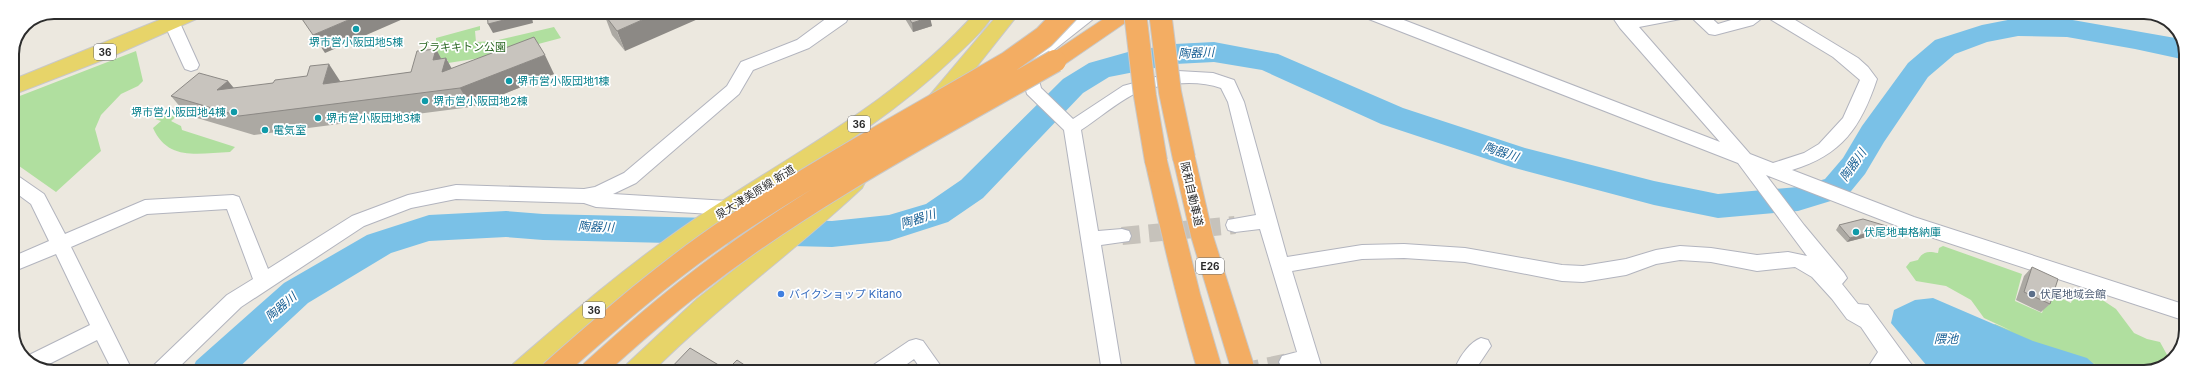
<svg xmlns="http://www.w3.org/2000/svg" width="2198" height="384" font-family="Inter,'Noto Sans JP',sans-serif">
<style>
.green{fill:#b0df9f}
.water{fill:#7ac1e7}
.lines{fill:none;stroke-linecap:round;stroke-linejoin:round}
.river{fill:#7ac1e7;fill-rule:evenodd}
.minor-tunnel{stroke:#c6c2bb;stroke-width:18;stroke-dasharray:18 9;stroke-linecap:butt}
.minor-casing{stroke:#b2b4be;stroke-width:2}
.major-casing{stroke:#c8c8c8;stroke-width:2}
.highway-casing{stroke:#c8c8c8;stroke-width:2}
.minor{fill:#fff;fill-rule:evenodd}
.major{fill:#e7d469;fill-rule:evenodd}
.highway{fill:#f3ad63;fill-rule:evenodd}
.highway-bridge-casing{stroke:#c8c8c8;stroke-width:24;stroke-linecap:butt}
.highway-bridge{stroke:#f3ad63;stroke-width:22}
.wall{fill:#aca9a3}
.shaded-wall{fill:#8c8985}
.building{fill:#c8c4be;stroke:#8c8985}
.culture-dot{fill:#0f9aa8;stroke:#fff;stroke-width:1.5}
.shop-dot{fill:#3f7fe0;stroke:#fff;stroke-width:1.5}
.service-dot{fill:#5c6f8a;stroke:#fff;stroke-width:1.5}
.labels{text-anchor:middle;stroke-width:3.5;stroke-linejoin:round;paint-order:stroke}
.shield{fill:#fff;stroke:#6b6b6b;stroke-width:1}
.shield-label{font-size:10px;font-weight:bold;fill:#2c2c2c}
.culture-label{font-size:11px;fill:#0d838f;stroke:#fff;text-anchor:start}
.park-label{font-size:11px;fill:#286520;stroke:#fff}
.street-label{font-size:11px;fill:#2c2c2c;stroke:#fff}
.shop-label{font-size:11px;fill:#366cbe;stroke:#fff;text-anchor:start}
.service-label{font-size:11px;fill:#4e5e75;stroke:#fff;text-anchor:start}
.water-label{font-size:12px;font-style:italic;fill:#175f94;stroke:#fff}
.rim{fill:none;stroke:#2c2c2c;stroke-width:2}
</style>
<rect width="100%" height="100%" fill="#ece8df"/>
<path class="green" d="M2118,12H2150L2174,25Z
M480,26V30L475,31L476,42L494,41L554,27L561,38L493,56L448,63V60L437,61L436,38Z
M136,51L143,81L138,86L121,94L101,115L95,129L101,151L56,192L12,161V99Z
M163,112L178,115L171,121L181,126L182,130L235,147L230,152C200,153 168,162 153,128L161,121L155,119Z
M1943,246L2022,274L2015,301L2042,313L2049,292L2071,303L2075,290L2101,299L2116,309L2134,333L2147,339L2160,342L2171,362L2145,372H2104L2090,360L2103,372H1932L1995,324L2012,331L1984,318L1971,300L1946,286L1916,281L1906,267L1910,262L1918,260C1923,251 1928,251 1938,253L1939,248Z"/>
<path class="water" d="M1933,298L2033,341L2087,358L2103,372H1932L1891,323L1894,310L1915,300Z"/>
<g class="lines">
<path class="river" d="M2018,18L2067,19L2181,39L2186,48V60L2135,49L2067,37L2018,36L1987,42L1955,54L1928,77L1884,142L1865,174L1847,196L1798,211L1718,218L1654,205L1511,167L1381,124L1262,70L1214,62L1175,64L1109,77L1083,93L983,198L948,222L889,241L832,247L543,240L506,237L429,241L391,253L308,303L234,372H191L196,361L284,283L367,235L429,215L506,211L543,214L832,221L889,215L926,204L961,180L1063,79L1089,63L1128,52L1175,44L1214,42L1278,54L1403,108L1525,148L1654,181L1718,194L1798,187L1825,179L1843,158L1862,126L1908,63L1935,40L1982,25Z"/>
<path class="minor-tunnel" d="M1122,236L1235,225
M1242,372L1289,362"/>
<g class="minor-casing">
<path id="minor" d="M835,12H851L846,22L809,48L753,70L739,94L636,183L613,194L728,201L734,203L737,208L734,213L728,215L596,207L584,203L456,199L411,208L364,226L241,307L174,372H150L153,366L227,295L253,279L227,209L147,214L71,247L133,372H113L97,340L41,368L23,358L90,325L56,254L12,272V257L49,241L31,204L12,190V174L18,176L44,194L65,234L145,200L233,195L239,197L268,269L352,216L408,195L456,185L584,189L595,187L624,173L727,86L741,62L797,40Z
M1083,12H1102L1035,65L1041,88L1073,119L1123,86L1178,71L1213,73L1234,80L1244,102L1287,257L1362,245L1404,244L1465,248L1562,265L1583,266L1626,259L1656,250L1680,246L1711,248L1757,255L1788,252L1807,256L1738,163L1361,16L1359,12H1383L1720,142L1620,28L1609,12H1626L1631,18L1662,12H1705L1718,24L1741,17L1748,12H1782L1858,58L1868,67L1877,79C1861,127 1842,155 1792,170L1914,217L2186,305V321L1900,227L1766,175L1804,225L1844,273L1847,278L1842,284L1858,304L1868,305L1917,372H1894L1890,367L1886,372H1865L1878,352L1861,327L1847,319L1832,299L1812,277L1795,267L1757,271L1711,262L1680,260L1656,264L1626,275L1583,282L1562,281L1465,262L1404,258L1362,259L1292,271L1323,372H1303L1302,369L1289,371L1282,368L1279,362L1282,356L1297,352L1260,229L1235,232L1228,230L1226,225L1228,220L1256,215L1228,102L1221,88C1196,79 1159,83 1134,94C1116,103 1098,119 1081,130L1098,231L1122,229L1129,231L1131,236L1129,241L1101,245L1122,372H1102L1064,130L1027,94L1018,63L1020,59ZM1765,16L1833,57L1860,80L1843,118L1819,144L1804,153L1773,163L1750,154L1639,27L1691,17L1709,34L1715,35L1753,25Z
M172,18L178,19L180,23L199,65L197,69L191,71L185,69L183,65L164,23L166,19Z
M1481,338L1488,340L1491,346L1479,364L1485,372H1459L1456,366C1461,355 1470,342 1481,338Z
M916,339L923,341L945,372H923L914,359L896,372H869L872,366L909,341Z"/>
</g>
<g class="major-casing">
<path id="major" d="M179,12H206L203,16L108,58L12,95V80Z
M976,12H995C984,31 966,46 950,61C878,129 791,176 710,232C649,273 594,323 539,372H510L513,364C571,314 629,264 692,221C789,155 897,102 976,12Z
M1000,12H1020L963,84L942,106L935,108L928,106L925,101Z
M854,174L862,176L865,182L862,188C794,252 719,305 652,372H624L627,364L697,299L796,221L846,176Z"/>
</g>
<g class="highway-casing">
<path id="highway" d="M1114,12H1137L1135,16L1062,66L1055,68L1048,66L1045,61L1048,56Z
M1184,150L1192,152L1195,158L1213,236L1256,372H1232L1191,236L1173,158L1176,152Z
M1156,153L1164,155L1167,161L1200,294L1223,372H1198C1177,302 1161,232 1145,161L1148,155Z"/>
</g>
<use href="#minor" class="minor"/>
<use href="#major" class="major"/>
<use href="#highway" class="highway"/>
<g class="highway-bridge-casing">
<path id="highway-bridge" d="M1135,12L1145,96L1156,161
M1160,12L1170,92L1184,158
M551,372C609,321 668,269 733,226C822,167 917,116 1009,62L1044,37L1068,12
M591,372C625,341 660,310 697,282C808,196 934,130 1055,61"/>
</g>
<use href="#highway-bridge" class="highway-bridge"/>
</g>
<path class="wall" d="M609,12L625,51L612,35L604,14Z
M901,12H927L932,26L913,32Z
M436,49L441,59L451,68L554,74L471,107L254,135L187,115L171,96L228,81L234,88L341,82L411,72Z
M1839,225L1886,232L1847,242L1836,230Z
M2032,267L2050,304L2041,312L2016,300L2024,276Z"/>
<path class="shaded-wall" d="M367,12H432L403,19L325,53L313,35Z
M528,12H531L533,23L493,33L488,24Z
M660,12H714L625,51L617,31Z
M930,17L932,26L913,32L912,23Z
M436,49L444,64L446,58L457,78L452,89L433,60Z
M545,55L554,74L471,107L460,88Z
M329,64L342,84H323Z
M228,81L243,100L217,90Z
M1890,227L1886,232L1847,242L1850,238Z"/>
<path class="building" d="M317,12H367L313,35L302,19Z
M487,12H528V14L488,24Z
M609,12H660L617,31L604,14Z
M905,12H927L930,17L912,23Z
M534,37L545,55L460,88L239,116L171,96L199,73L228,81L217,90L273,83L275,80L307,76L310,66L329,64L323,84L411,72L417,51L436,49L433,60L446,58L442,72Z
M1863,219L1890,227L1850,238L1839,225Z
M2032,267L2058,279L2050,304L2024,292Z
M690,348L727,370L737,360L755,372H667Z"/>
<g class="culture-dot">
<circle cx="356" cy="29" r="4"/>
<circle cx="509" cy="81" r="4"/>
<circle cx="425" cy="101" r="4"/>
<circle cx="234" cy="112" r="4"/>
<circle cx="318" cy="118" r="4"/>
<circle cx="265" cy="130" r="4"/>
<circle cx="1856" cy="232" r="4"/>
</g>
<circle class="shop-dot" cx="781" cy="294" r="4"/>
<circle class="service-dot" cx="2032" cy="294" r="4"/>
<g class="labels">
<g class="shield">
<rect x="94" y="44" width="22" height="16" rx="3"/>
<rect x="848" y="116" width="22" height="16" rx="3"/>
<rect x="1196" y="258" width="28" height="16" rx="3"/>
<rect x="583" y="302" width="22" height="16" rx="3"/>
</g>
<g class="shield-label">
<text x="105" y="56">36</text>
<text x="859" y="128">36</text>
<text x="1210" y="270">E26</text>
<text x="594" y="314">36</text>
</g>
<g class="culture-label">
<text x="356" y="46" text-anchor="middle">堺市営小阪団地5棟</text>
<text x="517" y="85">堺市営小阪団地1棟</text>
<text x="433" y="105">堺市営小阪団地2棟</text>
<text x="226" y="116" text-anchor="end">堺市営小阪団地4棟</text>
<text x="326" y="122">堺市営小阪団地3棟</text>
<text x="273" y="134">電気室</text>
<text x="1864" y="236">伏尾地車格納庫</text>
</g>
<g class="park-label">
<text x="462" y="51">ブラキキトン公園</text>
</g>
<g class="street-label">
<text transform="translate(755 192) rotate(-32)" y="4">泉大津美原線 新道</text>
<text transform="translate(1192 194) rotate(77)" y="4">阪和自動車道</text>
</g>
<g class="shop-label">
<text x="789" y="298">バイクショップ Kitano</text>
</g>
<g class="service-label">
<text x="2040" y="298">伏尾地域会館</text>
</g>
<g class="water-label">
<text transform="translate(1196 53) rotate(-2)" y="4">陶器川</text>
<text transform="translate(1501 152) rotate(18)" y="4">陶器川</text>
<text transform="translate(1853 165) rotate(-55)" y="4">陶器川</text>
<text transform="translate(918 219) rotate(-18)" y="4">陶器川</text>
<text transform="translate(596 227) rotate(2)" y="4">陶器川</text>
<text transform="translate(281 307) rotate(-41)" y="4">陶器川</text>
<text x="1946" y="343">隈池</text>
</g>
</g>
<path d="M0 0H2198V384H0ZM54 19H2144A35 35 0 0 1 2179 54V330A35 35 0 0 1 2144 365H54A35 35 0 0 1 19 330V54A35 35 0 0 1 54 19Z" fill="#fff" fill-rule="evenodd"/>
<path class="rim" d="M54 19H2144A35 35 0 0 1 2179 54V330A35 35 0 0 1 2144 365H54A35 35 0 0 1 19 330V54A35 35 0 0 1 54 19Z"/>
</svg>
